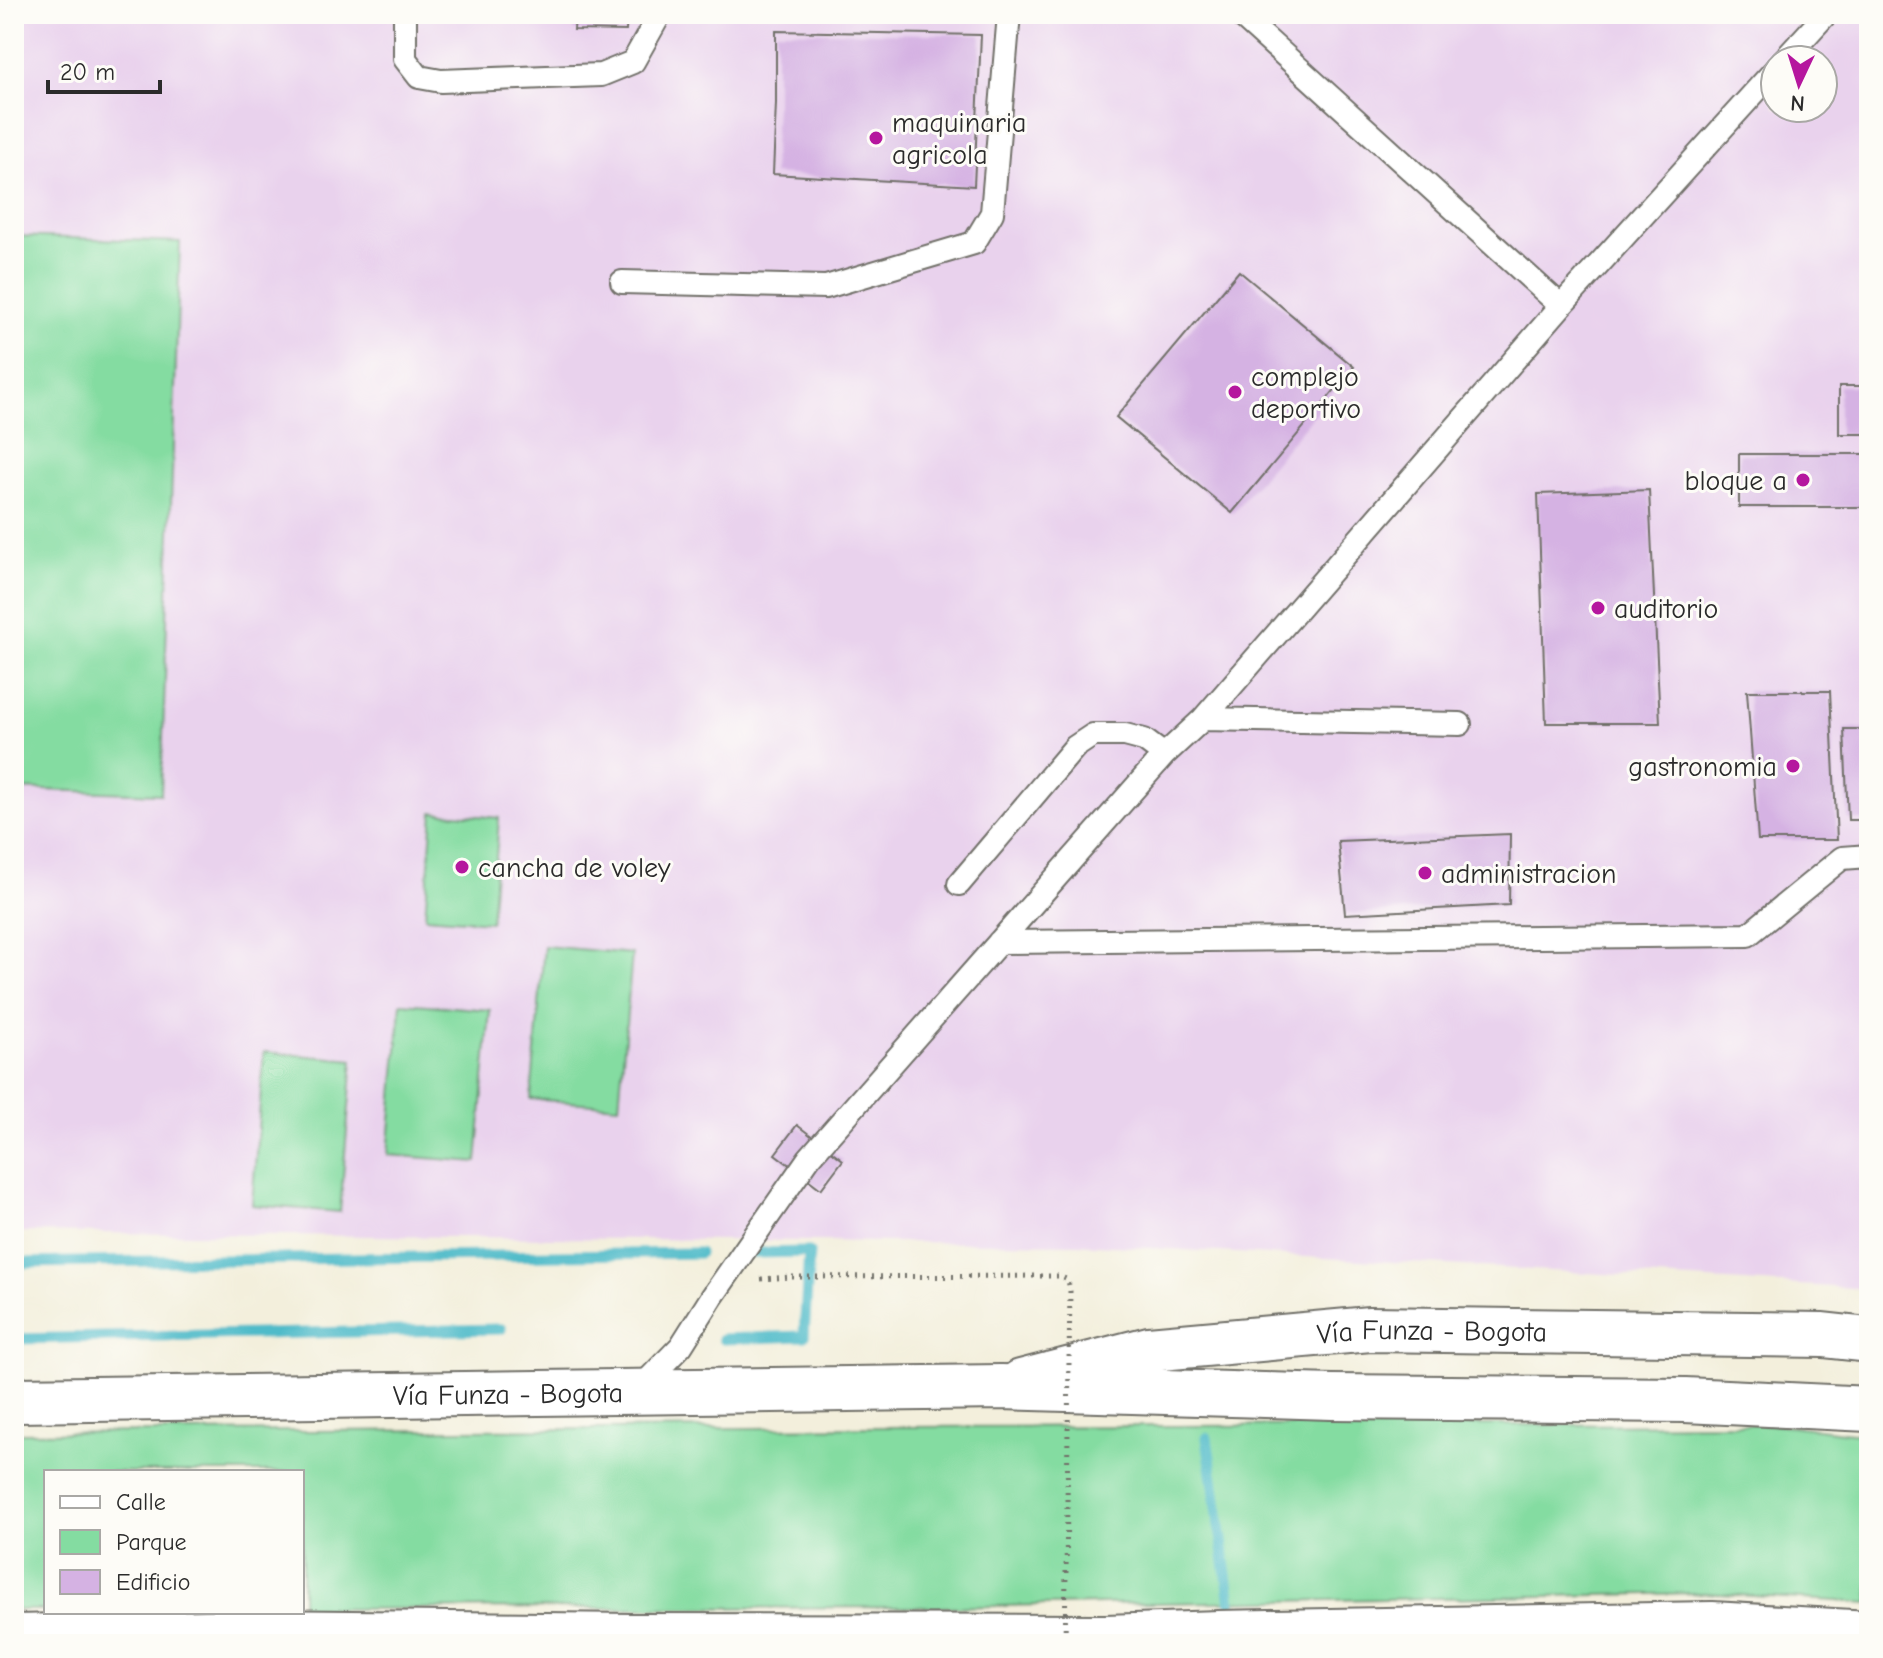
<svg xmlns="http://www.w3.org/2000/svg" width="1883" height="1658" font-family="'Comic Neue',sans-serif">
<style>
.built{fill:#e9d2ed;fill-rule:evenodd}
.green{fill:#84dca1;stroke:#588466;stroke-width:2}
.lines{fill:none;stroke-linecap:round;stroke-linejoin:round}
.stream{stroke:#4fbbc9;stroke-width:11}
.building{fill:#d5b2e3}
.lane-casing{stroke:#717069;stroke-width:26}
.street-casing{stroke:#717069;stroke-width:48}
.primary-casing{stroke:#717069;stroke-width:48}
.path{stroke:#717069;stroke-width:5;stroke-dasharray:2 6;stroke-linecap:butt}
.lane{stroke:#fff;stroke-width:22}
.street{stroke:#fff;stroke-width:44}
.primary{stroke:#fff;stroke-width:44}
.path-bridge{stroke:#717069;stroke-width:5;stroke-dasharray:2 6;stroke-linecap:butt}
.poi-dot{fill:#b5179e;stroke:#fdfcf7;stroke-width:3}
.labels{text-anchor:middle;stroke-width:6;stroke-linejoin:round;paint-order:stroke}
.poi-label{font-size:28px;fill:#2b2b2b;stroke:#fdfcf7;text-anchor:start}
.street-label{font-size:28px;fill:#2b2b2b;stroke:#fdfcf7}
</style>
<rect width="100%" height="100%" fill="#fdfcf7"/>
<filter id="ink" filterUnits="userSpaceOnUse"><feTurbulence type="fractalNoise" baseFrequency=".0125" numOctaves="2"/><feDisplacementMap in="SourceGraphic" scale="16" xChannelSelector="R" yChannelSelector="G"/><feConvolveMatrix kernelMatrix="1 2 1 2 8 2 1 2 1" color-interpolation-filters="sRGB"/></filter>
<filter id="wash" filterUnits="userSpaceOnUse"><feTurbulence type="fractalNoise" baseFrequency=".006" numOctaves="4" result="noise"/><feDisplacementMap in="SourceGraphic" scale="32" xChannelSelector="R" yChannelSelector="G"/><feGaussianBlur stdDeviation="1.8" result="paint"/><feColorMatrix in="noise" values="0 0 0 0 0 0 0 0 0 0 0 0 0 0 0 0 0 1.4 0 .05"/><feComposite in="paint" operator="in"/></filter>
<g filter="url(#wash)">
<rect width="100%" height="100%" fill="#f3efdc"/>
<path class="built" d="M14,14H1869V1289L1077,1244L14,1232ZM1775,60H1823V108H1775Z"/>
<path class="green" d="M14,236L180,242L161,794L14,789Z
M433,812L499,818L491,922L425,917Z
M544,946L632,954L619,1106L531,1099Z
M401,1003L490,1010L477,1162L388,1155Z
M264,1052L353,1060L340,1212L252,1205Z
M1775,1424L1869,1435V1603L1704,1593L945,1607L302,1609V1472H46V1610H14V1433L883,1427Z"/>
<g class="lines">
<path class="stream" d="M14,1263L699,1253
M14,1339L501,1329
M723,1339L804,1336L809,1252L754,1253
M1207,1438L1231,1603"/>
</g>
<g id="blocks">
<path class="building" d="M575,14H627L626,31L574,30Z
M776,31L981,35L974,186L773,174L776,103Z
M1239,271L1354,367L1232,513L1116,417Z
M1839,386H1869V434H1839Z
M1739,454H1868V507H1739Z
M1649,490L1660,723H1546L1538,494Z
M1747,691H1830L1837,840H1758Z
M1844,729H1869V820H1848Z
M1510,834L1509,905L1345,914L1338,841Z
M797,1125L843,1160L821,1189L775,1154Z"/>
</g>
</g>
<g filter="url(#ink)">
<use href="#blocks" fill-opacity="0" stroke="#717069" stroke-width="2"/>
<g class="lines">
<g class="lane-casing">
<path id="lane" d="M405,14V59L419,77L441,81L601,75L633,62L660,14
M1239,14L1561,306
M1784,60L1826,14
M622,282L826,287L974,243L992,213L1009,14
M1203,719L1460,724
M959,884L1075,747L1093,735H1125L1144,740L1164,755
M999,942L1748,935L1842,858L1869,856
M639,1389L681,1346L712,1297L809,1158L1164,755L1203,719L1561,306L1775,70"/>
</g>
<g class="street-casing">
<g id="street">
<path id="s1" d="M1021,1382L1149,1349L1370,1329L1823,1335L1869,1340"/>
</g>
</g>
<g class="primary-casing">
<g id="primary">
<path id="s2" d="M14,1400L1001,1387L1332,1397L1685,1400L1869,1409"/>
<path d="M14,1637L254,1632L632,1636L1106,1637L1219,1633L1712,1624L1869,1633"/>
</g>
</g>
<path class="path" d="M761,1279L792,1277"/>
<use href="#lane" class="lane"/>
<use href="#street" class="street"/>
<use href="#primary" class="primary"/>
<path class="path-bridge" d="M792,1277L1059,1276L1068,1280L1070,1291L1065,1644"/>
</g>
</g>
<g class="poi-dot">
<circle cx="876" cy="138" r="8"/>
<circle cx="1235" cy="392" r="8"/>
<circle cx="1803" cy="480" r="8"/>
<circle cx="1598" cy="608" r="8"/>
<circle cx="1793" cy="766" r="8"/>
<circle cx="462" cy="867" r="8"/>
<circle cx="1425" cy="873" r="8"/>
</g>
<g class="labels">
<g class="poi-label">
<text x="892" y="132">maquinaria<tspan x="892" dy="32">agricola</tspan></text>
<text x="1251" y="386">complejo<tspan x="1251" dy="32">deportivo</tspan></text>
<text x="1787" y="490" text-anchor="end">bloque a</text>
<text x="1614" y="618">auditorio</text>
<text x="1777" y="776" text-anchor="end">gastronomia</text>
<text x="478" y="877">cancha de voley</text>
<text x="1441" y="883">administracion</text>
</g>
<g class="street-label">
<text dy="10" stroke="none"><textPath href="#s1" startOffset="416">Vía Funza - Bogota</textPath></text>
<text dy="10" stroke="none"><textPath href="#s2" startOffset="494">Vía Funza - Bogota</textPath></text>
</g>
</g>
<rect width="1883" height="1658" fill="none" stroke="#fdfcf7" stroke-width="48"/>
<rect x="44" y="1470" width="260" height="144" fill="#fdfcf7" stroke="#a9a8a5" stroke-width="2"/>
<rect x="60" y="1496" width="40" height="12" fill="#ffffff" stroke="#a9a8a5" stroke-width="2"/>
<text x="116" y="1510" font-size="24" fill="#2b2b2b">Calle</text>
<rect x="60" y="1530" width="40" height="24" fill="#84dca1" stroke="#a9a8a5" stroke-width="2"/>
<text x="116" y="1550" font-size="24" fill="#2b2b2b">Parque</text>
<rect x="60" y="1570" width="40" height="24" fill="#d5b2e3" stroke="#a9a8a5" stroke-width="2"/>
<text x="116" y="1590" font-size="24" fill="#2b2b2b">Edificio</text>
<g transform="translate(1799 84) rotate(184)"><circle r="38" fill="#fdfcf7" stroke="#a9a8a5" stroke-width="2"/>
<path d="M0-6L14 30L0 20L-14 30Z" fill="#b5179e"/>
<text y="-12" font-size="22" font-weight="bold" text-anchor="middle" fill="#2b2b2b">N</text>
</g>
<path d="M48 80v12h112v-12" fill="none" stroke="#2b2b2b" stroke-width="4"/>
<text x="60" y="80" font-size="24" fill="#2b2b2b" stroke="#fdfcf7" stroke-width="6" paint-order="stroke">20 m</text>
</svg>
